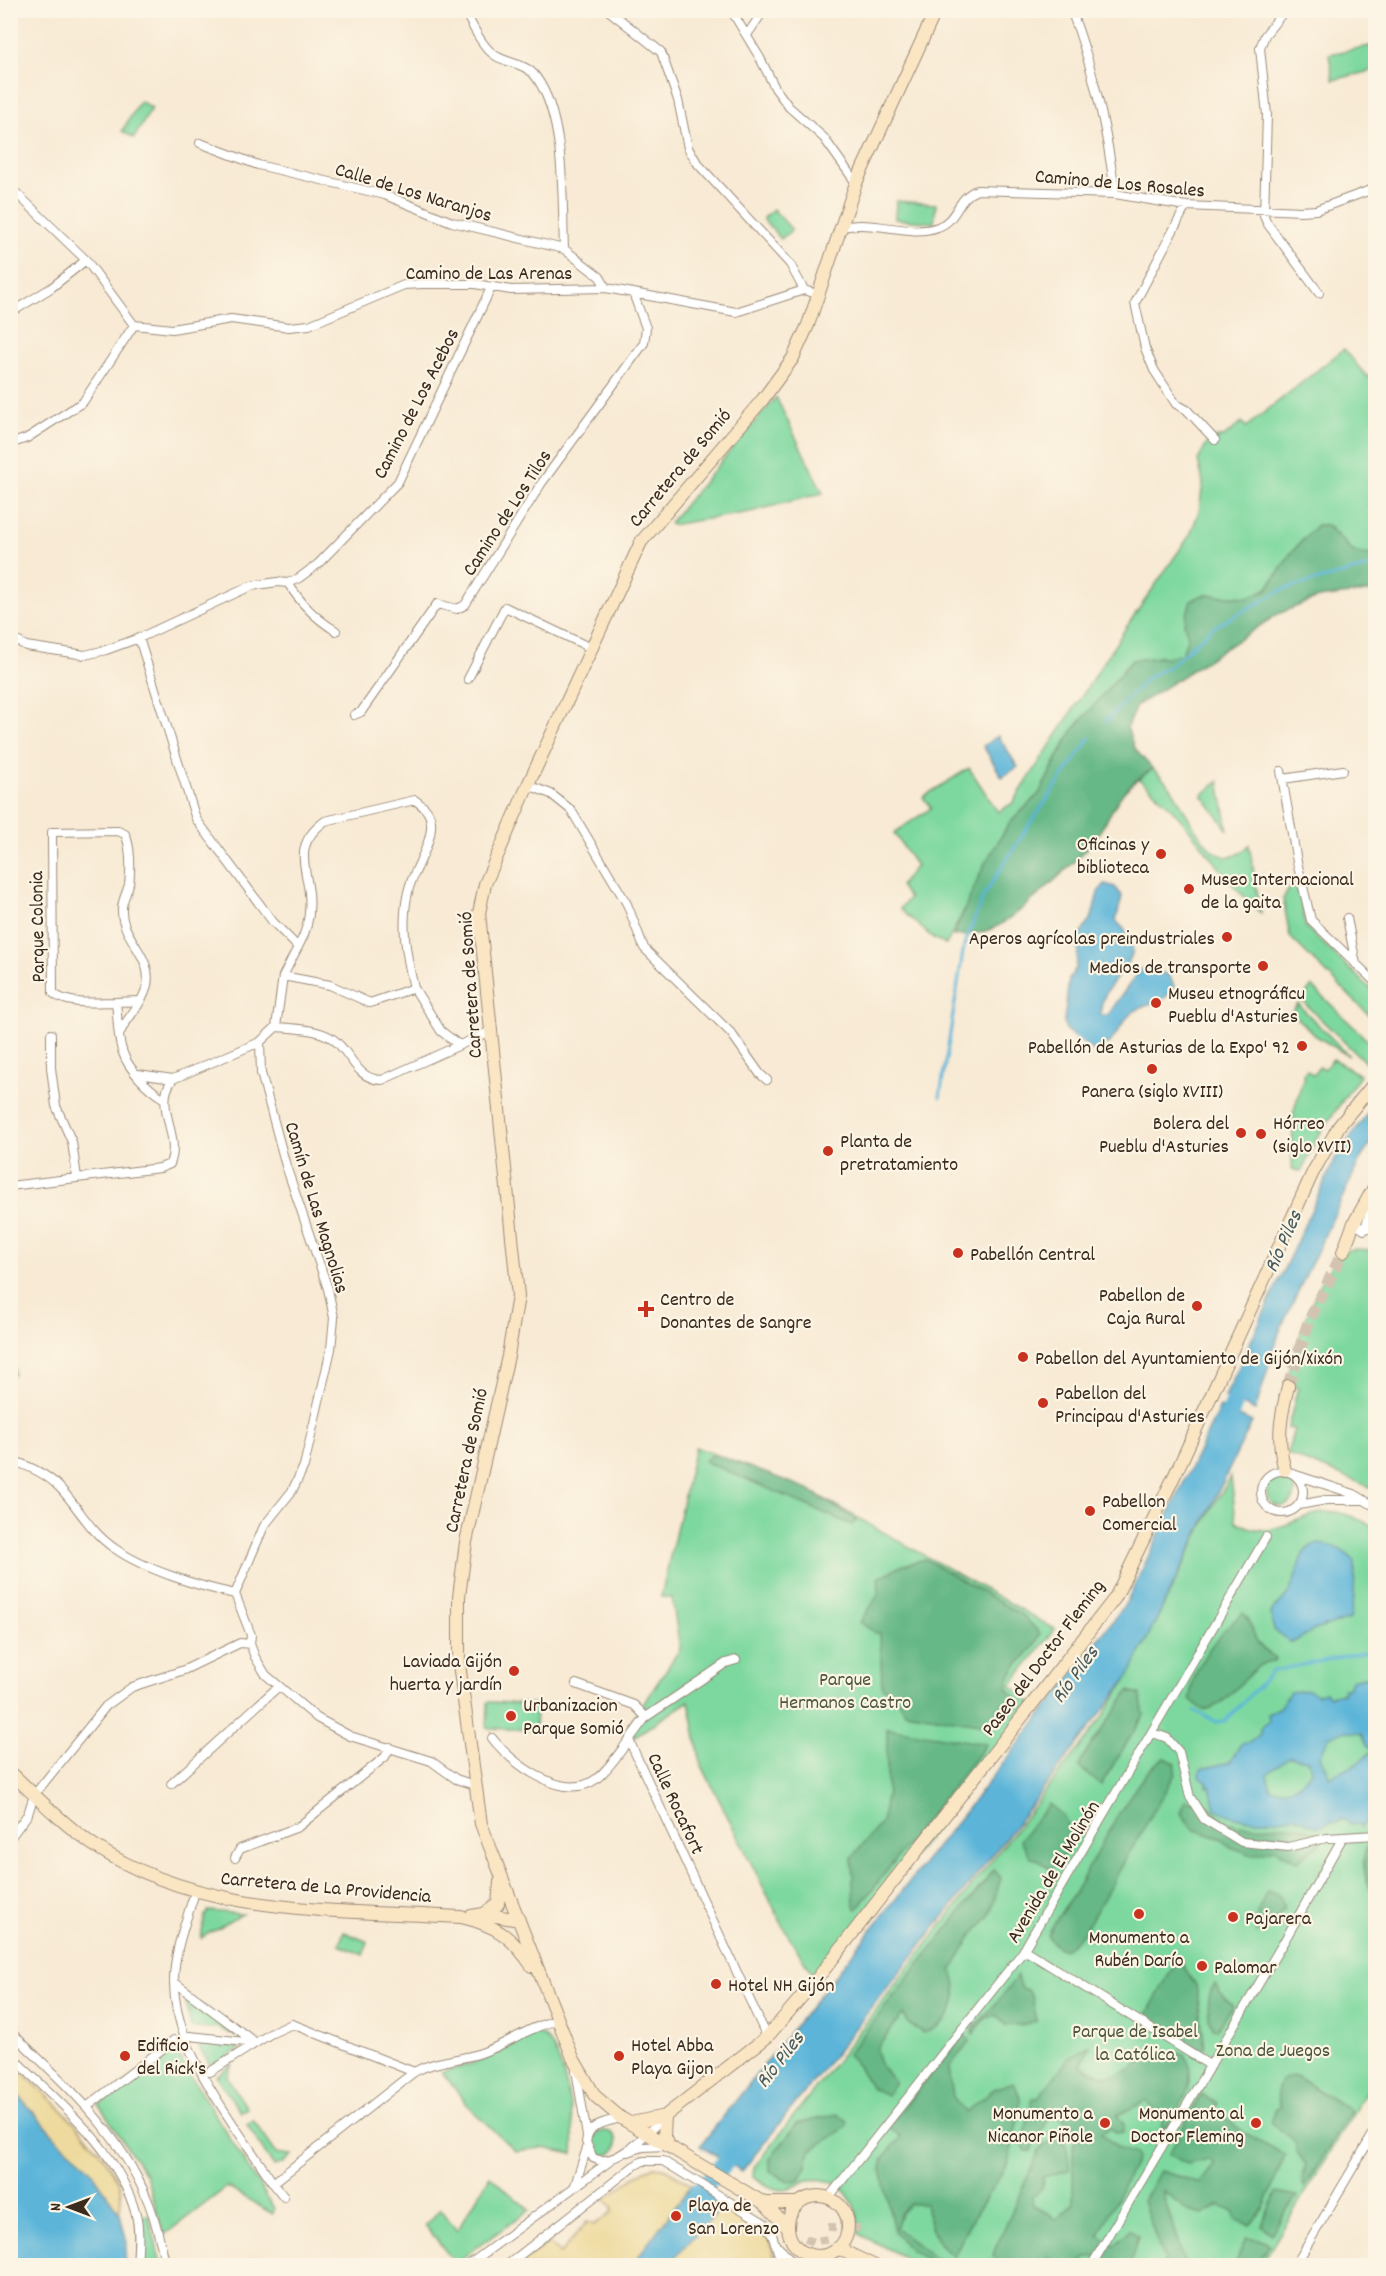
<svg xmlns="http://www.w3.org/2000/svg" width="1386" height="2276" font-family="Dekko,sans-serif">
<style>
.green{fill:#7dd89f;stroke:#5c815e;stroke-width:1.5}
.forest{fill:#66b886;stroke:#507152;stroke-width:1.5}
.sand{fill:#eeda9e;stroke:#94825e;stroke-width:1.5}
.water{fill:#5cb5d9;stroke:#4c707c;stroke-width:1.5;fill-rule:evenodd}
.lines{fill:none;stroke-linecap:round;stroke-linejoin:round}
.stream{stroke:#5cb5d9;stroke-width:3}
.river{stroke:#5cb5d9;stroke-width:18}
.street-tunnel{stroke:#d2c4b0;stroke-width:8;stroke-dasharray:8 4;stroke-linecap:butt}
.secondary-tunnel{stroke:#d2c4b0;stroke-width:12;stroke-dasharray:12 6;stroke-linecap:butt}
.street-casing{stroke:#9a8a79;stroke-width:10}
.secondary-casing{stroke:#9a8a79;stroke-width:14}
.street{stroke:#fff;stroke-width:8}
.secondary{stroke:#fbe6c4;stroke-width:12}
.poi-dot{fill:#c8321e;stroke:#fcf5e5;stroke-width:2}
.labels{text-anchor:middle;stroke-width:4.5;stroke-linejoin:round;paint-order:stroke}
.street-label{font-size:20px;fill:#3b2a1e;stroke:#fcf5e5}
.poi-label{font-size:20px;fill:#3b2a1e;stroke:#fcf5e5;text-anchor:start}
.park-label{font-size:20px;fill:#4c563e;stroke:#fcf5e5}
.water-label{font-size:21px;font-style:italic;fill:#475b5f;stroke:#fcf5e5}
</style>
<rect width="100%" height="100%" fill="#fcf5e5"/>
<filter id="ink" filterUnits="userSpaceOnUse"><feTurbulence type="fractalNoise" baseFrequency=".0167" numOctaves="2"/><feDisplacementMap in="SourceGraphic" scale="12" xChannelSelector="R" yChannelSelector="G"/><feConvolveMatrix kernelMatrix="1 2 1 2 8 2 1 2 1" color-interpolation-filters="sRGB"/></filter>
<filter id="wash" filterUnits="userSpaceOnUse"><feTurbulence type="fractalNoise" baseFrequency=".008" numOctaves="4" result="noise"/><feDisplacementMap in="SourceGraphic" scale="24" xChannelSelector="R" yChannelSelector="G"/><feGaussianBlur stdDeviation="1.35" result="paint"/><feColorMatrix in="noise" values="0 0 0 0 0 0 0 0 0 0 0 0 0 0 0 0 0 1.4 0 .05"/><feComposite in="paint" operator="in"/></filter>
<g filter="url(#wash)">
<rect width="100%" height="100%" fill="#f8ead4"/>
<path class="green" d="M1375,45V70L1333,80L1329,54Z
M140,101L152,108L134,138L122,131Z
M896,201L936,204L934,223L895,219Z
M773,209L792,230L781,239L763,219Z
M1344,349L1367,377L1375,369V556L1355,553L1327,525H1317L1291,553L1268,588L1249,597L1203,595L1184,624L1189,636L1182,654L1170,658L1159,656L1114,683L1062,749L1039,794L1009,824L946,945L933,938L900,909L909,898L900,886L916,866L894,833L931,808L923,797L969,768L998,812L1013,803L1127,626L1190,535L1199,511L1203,482L1198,460L1209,440L1225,436L1242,422L1246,427Z
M776,397L823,493L750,512L671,525L670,522Z
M1153,769C1159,775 1167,782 1172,789C1188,812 1215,885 1249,845L1261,913C1215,873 1187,813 1137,778Z
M1219,781L1228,830L1202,795Z
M1296,878L1306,927L1375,993V1021L1290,937L1283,899Z
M1312,986L1375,1048L1368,1065L1301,1000Z
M1298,1004L1349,1056L1316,1036L1291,1013Z
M1333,1059L1360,1075L1317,1138L1301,1172L1292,1169L1293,1114L1302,1082L1305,1079L1303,1074L1307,1070L1313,1075L1320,1066L1324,1069Z
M10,1192L14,1374L11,1378H10Z
M1375,1243V1489L1287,1454L1294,1429L1288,1428L1298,1387L1286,1384C1291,1358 1322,1258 1348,1250C1354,1248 1365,1250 1371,1250Z
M695,1447L805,1488L1055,1629L1011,1685L1033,1704L816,1980L785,1930L701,1764L689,1701L629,1740L624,1733L680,1649L672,1598L661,1597Z
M1231,1477L1236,1521C1276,1546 1295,1510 1335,1512C1348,1513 1364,1522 1375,1527V2077L1261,2265H919L859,2234C860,2205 843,2175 809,2180C800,2181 793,2190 783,2190C772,2190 762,2182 753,2177L754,2167L1099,1722L1129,1676L1211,1509Z
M1267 1492a14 14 0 1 1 28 0a14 14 0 1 1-28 0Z
M488,1702L536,1704L535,1730L487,1728Z
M209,1911L242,1914L201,1938L205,1915Z
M344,1932L368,1942L363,1955L339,1945Z
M185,1995L207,2009L208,2015H214L233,2030L230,2033L217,2027L212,2029L191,2028Z
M538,2033C565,2044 576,2127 573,2154L543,2148L515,2151L470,2108L442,2072C463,2067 482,2061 501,2052C514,2045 524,2035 538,2033Z
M205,2041L219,2043L222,2048L228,2045L240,2049L211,2066L199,2048Z
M174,2049L274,2209L273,2214L227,2187L164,2235L146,2175L99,2105L163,2053Z
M232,2064L227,2077L247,2108L240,2112L216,2076Z
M253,2120L276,2153L292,2155L283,2163L274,2166L247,2125Z
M593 2143a12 12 0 1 1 24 0a12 12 0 1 1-24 0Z
M490,2176L529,2210L455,2263L425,2225L441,2209L457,2231Z
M149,2215L161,2265H141L143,2229L140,2216Z"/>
<path class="forest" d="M1317,525H1326L1355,553L1375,556V591L1318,598L1278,614L1136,706L1127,727L1134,748L1153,769C1112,793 1118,808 1093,841C1082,857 1018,915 1001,924C988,932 968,936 953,936L985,863L1009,824L1039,794L1071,733L1132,660C1149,657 1166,659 1182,654L1188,636L1184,624L1191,601L1203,595L1249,597L1268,589L1291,553Z
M717,1455L805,1488L857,1520L852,1525L704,1461L710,1456Z
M925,1559L1025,1617L1040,1634C1033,1655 1008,1666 1007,1688L1021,1703L991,1726L905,1712L895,1694L882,1687L880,1633H875L860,1622L879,1593L878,1578L901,1566Z
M1243,1613C1259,1627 1245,1641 1276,1658L1275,1661C1249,1659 1233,1707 1203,1710L1190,1699C1192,1666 1218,1633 1243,1613Z
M1129,1691L1140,1694L1144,1715L1101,1785L1079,1767L1084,1755Z
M887,1728L986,1744L857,1909L854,1906L852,1857L882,1822L887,1790Z
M1165,1758L1175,1763V1774L1084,1932C1070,1946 1062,1959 1048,1936C1054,1919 1066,1907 1075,1892C1091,1866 1139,1766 1165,1758Z
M1185,1800L1208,1805C1234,1844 1282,1813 1318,1834L1321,1843L1297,1861L1275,1849L1253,1855L1231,1847L1222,1839L1193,1829L1181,1813Z
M1049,1804C1080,1826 1076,1846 1051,1870L1037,1859L1031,1858L1020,1840Z
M1375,1839V1890L1371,1891C1364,1876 1357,1851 1375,1839Z
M994,1870L1001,1878L989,1917L971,1937L952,1971C963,1998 951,2025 923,2033L910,2025L903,2014L877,2048L879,2064L895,2081L887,2095L871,2088L858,2066L847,2055Z
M1267,1891L1279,1895L1284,1909L1275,1920L1257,1932V1913Z
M1178,1958L1196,1985L1205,2047C1191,2054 1159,2024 1147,2014Z
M1017,1975L1022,1989H1026L1032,1996L1037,2021L1020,2025H1005L996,2015L986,2018L973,2034L972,2030C987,2012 1005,1996 1017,1975Z
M1215,1984L1221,1995L1233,2006L1217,2029H1213C1207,2017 1206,1994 1215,1984Z
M964,2035L970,2040L949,2067L953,2098L965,2112L994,2089L1014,2082L1020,2098L1019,2116L1008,2163L968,2226L954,2257C934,2243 930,2227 926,2204H910L901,2213L896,2228L935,2258L948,2263L947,2265H937L910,2250L894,2232L881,2169L883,2158L901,2137L888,2126Z
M1090,2045L1081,2065C1111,2084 1119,2076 1147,2058L1159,2060C1168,2053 1175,2051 1185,2055C1201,2086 1177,2108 1162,2135V2118L1146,2101L1117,2115L1124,2125L1123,2132L1115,2133L1111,2128L1101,2133L1118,2148L1136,2154L1137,2158L1099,2235L1113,2246L1130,2230L1138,2236L1130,2265H1103L1100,2257H1086L1079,2265H1052L1050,2258L1040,2259L1034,2265H1018L1016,2260L1002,2262L993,2256L995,2249L1040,2149C1064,2128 1069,2147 1069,2170L1043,2177L1042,2188L1032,2198L1033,2206L1050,2214L1056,2220L1073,2204V2146L1081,2129L1052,2113L1031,2151H1026L1022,2143L1033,2098H1038L1069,2058Z
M1296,2076L1351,2111L1304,2187L1302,2181L1306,2165L1297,2152L1295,2142L1271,2123L1276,2109L1281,2108C1275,2093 1275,2077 1296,2076Z
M1201,2094L1218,2103L1215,2110L1245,2133L1285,2155L1264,2208L1250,2225L1236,2220L1233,2211L1220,2205L1203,2215L1188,2211L1162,2191L1185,2265H1161L1164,2261L1143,2201L1160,2171L1200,2183L1214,2165L1210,2159L1187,2164L1169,2154Z
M837,2114L848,2121L846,2127L812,2150L807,2157V2167L800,2179L788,2182L770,2171V2159L797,2124Z
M1276,2192L1297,2196L1271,2234L1262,2225Z
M1246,2238L1264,2241L1269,2245L1256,2265H1235Z"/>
<path class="sand" d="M10,2061C44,2093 98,2139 118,2181C123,2192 121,2205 118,2217L11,2096Z
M654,2167L664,2168L755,2221C767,2235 774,2247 776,2266H518L548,2243L560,2254L587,2222L594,2225L612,2212V2206L604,2199L645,2170Z"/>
<path class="water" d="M998,736L1018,767L1002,777L983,746Z
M1105,884L1115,887L1122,896L1116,921L1124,929L1133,950C1129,972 1098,988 1101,1015H1108L1138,972L1144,968L1169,975L1174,986C1166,1005 1146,1002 1132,1013C1116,1025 1120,1043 1093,1051L1066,1030L1064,1021L1069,979L1076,968L1080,935L1092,917L1098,892Z
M1375,1102V1136L1360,1160L1280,1330L1255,1411L1225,1397L1335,1159Z
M1220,1407L1252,1422L1129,1676L1005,1839L742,2171L700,2146L1032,1727L1126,1603Z
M1316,1544C1332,1544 1345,1550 1355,1562L1354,1598L1350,1619L1314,1630L1292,1643L1274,1630L1271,1613C1277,1606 1284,1599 1289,1592C1300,1576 1295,1551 1316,1544Z
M1375,1675V1825L1362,1824L1361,1827L1358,1823L1352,1824L1341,1819L1338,1823L1332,1821L1319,1827C1309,1824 1300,1816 1293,1817C1259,1822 1246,1823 1215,1809L1210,1786L1207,1787V1782L1200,1777L1201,1769L1230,1762L1241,1744L1249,1743L1260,1734V1729L1269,1721L1268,1714L1279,1708L1290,1692L1309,1690L1317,1695L1325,1692L1328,1696L1344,1693L1343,1689L1348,1688L1351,1680ZM1347,1731L1362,1733L1367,1745L1373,1749C1361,1765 1346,1768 1330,1777L1320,1757L1329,1736ZM1289,1757L1309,1760L1311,1771C1301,1787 1289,1791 1271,1789L1267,1774Z
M11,2087L60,2142L89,2167L120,2214L127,2243L124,2265H11Z
M692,2184L724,2205L678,2253L670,2265H632Z"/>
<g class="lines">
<path class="stream" d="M1106,721L1147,678L1171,665L1212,628L1284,589L1376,565
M940,1097L964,945L984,895L1027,828L1090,738
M1195,1711L1217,1722L1225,1721L1273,1671L1376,1650"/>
<path class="river" d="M1221,1433L1244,1381
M700,2190L742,2144"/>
</g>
</g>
<g filter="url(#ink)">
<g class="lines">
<path class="street-tunnel" d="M828,2227L861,2228
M822,2236L828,2265
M798,2266L811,2235"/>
<path class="secondary-tunnel" d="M1288,1386L1309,1321L1343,1252"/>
<g class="street-casing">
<path id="street" d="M464,10C472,24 482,48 496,56C509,64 526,63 536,77C566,118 562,200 564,249
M608,10L661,52L678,100L688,148L698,164L790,264L804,290
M731,10L760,58L775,88L789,107L824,138L856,183
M1071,10C1093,66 1108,135 1115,194
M1285,10L1265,35L1260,48L1267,115L1264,216L1267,223L1319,293
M747,35L764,10
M200,143L258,165L385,195L452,222L564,249L600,277L606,288
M10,187L86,260L134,325L172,329L231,319L289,327L309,325L404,285L422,284H475L511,290L606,288L736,312L804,290L817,294
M1186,206L1135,303L1145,348L1154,370L1176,404L1187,410L1215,440
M840,228C874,218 908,238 938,227C958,220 956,198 977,190L1115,194L1186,206L1301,211L1316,210L1376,188
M10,313L51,288L86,260
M10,444L27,438L83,402L134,325
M288,583C301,604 315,618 336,631
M139,638L196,819L273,922L298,947L283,976L276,1027L260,1042L261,1073L286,1166L328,1289L334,1318L331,1349L304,1466L292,1491L264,1526L235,1594L251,1635L250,1644L255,1657L266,1675L317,1718L350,1736L431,1761L456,1779L474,1785
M19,642L26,646L85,655L106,650L139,638L251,586L277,582L288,583L299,578L318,564L398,482L491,288
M468,679L505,607L591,648
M354,715L361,712L437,604L457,609L465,605L541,484L644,343L646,328L633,293
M1281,771L1297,862L1311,920L1376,983
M1283,779L1343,770
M528,785L551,794L571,810L627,904L644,948L731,1033L760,1074L767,1080
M1347,918L1356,964
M283,976L330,985L370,1003L414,988C406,955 400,922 409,888C415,868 433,842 431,822C430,811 423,806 415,800L325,821C294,844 305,862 309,893C311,913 308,930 298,947
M414,988L441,1031L459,1045
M116,1002L139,1001
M276,1027C293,1028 319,1029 333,1039C352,1053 355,1079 382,1080L491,1031
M120,1033C126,1018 142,1005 146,989C156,958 122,940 122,911C121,902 127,893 129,884C131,870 131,846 125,834L118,831L52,832L53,993C68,1006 97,1002 116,1002C118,1018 117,1038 123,1053C129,1070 148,1089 163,1098
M51,1034V1068L56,1106L72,1142L77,1178
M138,1074L173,1079
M10,1186L160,1168L170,1164C182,1135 152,1105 173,1079L260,1042
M1354,1223L1364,1230L1376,1224
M1364,1230L1370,1213L1376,1210
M10,1459C27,1466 46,1473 59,1487C78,1506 90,1532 114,1548C145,1570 198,1586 235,1594
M1261 1492a21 21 0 1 1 42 0a21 21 0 1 1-42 0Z
M1296,1475L1354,1494L1376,1507
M1299,1505L1326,1500H1362
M576,1684L634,1705L646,1717
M1153,1733L1167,1738L1179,1752L1190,1797L1204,1819L1242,1842L1288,1847L1327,1838L1376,1835
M492,1738C511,1763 564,1803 596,1779C609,1769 619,1753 629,1740L767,2037
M629,1740L646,1717L726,1663L736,1660
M171,1784L279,1686
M10,1838L28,1814L34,1795L106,1706L132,1687L184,1670L240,1643L250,1644
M235,1858L240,1849L298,1827L385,1757L390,1747
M195,1892C186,1921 174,1951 174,1981C173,2051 236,2126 273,2183L414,2072C435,2060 458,2061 481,2053C508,2044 528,2027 558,2020
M1022,1953L1028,1952L1211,2066
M174,1982L256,2043
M10,2031C70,2089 136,2145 157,2229C160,2241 164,2253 165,2266
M190,2036L255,2043
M10,2055C58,2102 118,2147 136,2215C140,2231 138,2249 137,2266
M576,2070L587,2136
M210,2072L270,2034L292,2024L414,2072
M88,2106L174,2040
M621,2118C606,2122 589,2123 586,2142L593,2158C615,2170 648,2132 664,2117
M628,2152L643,2147L666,2146
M273,2183L284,2197
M575,2185L587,2148
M829,2197L1022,1953L1266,1537
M779,2248L791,2260L793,2266
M467,2266L610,2161
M506,2266L634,2166L643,2161H663L764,2223L772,2235L783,2266
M1091,2266L1286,1938L1343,1837
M1295,2266L1376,2129"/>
</g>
<g class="secondary-casing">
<path id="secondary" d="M1343,1252L1354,1223L1376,1184
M1285,1470C1276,1440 1281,1416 1288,1386
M10,1772C37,1797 62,1823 92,1844C201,1917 335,1909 461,1917C496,1925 512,1937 532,1966
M484,1914L498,1904L500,1882
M471,1916L484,1914L519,1920
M665,2116L664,2137L669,2147
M631,2123L665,2116L767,2037L816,1980L1115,1598L1181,1462L1313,1172L1339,1126L1376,1081
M788 2226a30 30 0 1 1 60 0a30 30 0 1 1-60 0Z
M764,2203H798
M787,2227L764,2203L621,2118L595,2096L573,2058L481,1824L459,1664V1597L466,1542L508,1356L518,1296L479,913L485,884L528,785L641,542L763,399L793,358L808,325L856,183L936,10
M837,2248L875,2266"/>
</g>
<use href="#street" class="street"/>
<use href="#secondary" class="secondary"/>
</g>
</g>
<g class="poi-dot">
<circle cx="1161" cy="854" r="6"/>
<circle cx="1189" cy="889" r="6"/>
<circle cx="1227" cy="937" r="6"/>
<circle cx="1263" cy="966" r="6"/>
<circle cx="1156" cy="1003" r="6"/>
<circle cx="1302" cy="1046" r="6"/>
<circle cx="1152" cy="1069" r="6"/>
<circle cx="1241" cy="1133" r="6"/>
<circle cx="1261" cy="1134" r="6"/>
<circle cx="828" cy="1151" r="6"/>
<circle cx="958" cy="1253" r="6"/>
<circle cx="1197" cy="1306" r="6"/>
<path d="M643 1300h6v6h6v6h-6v6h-6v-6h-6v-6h6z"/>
<circle cx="1023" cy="1357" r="6"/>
<circle cx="1043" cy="1403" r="6"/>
<circle cx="1090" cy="1511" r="6"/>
<circle cx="514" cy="1671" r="6"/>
<circle cx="511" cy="1716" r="6"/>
<circle cx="1139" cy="1914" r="6"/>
<circle cx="1233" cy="1917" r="6"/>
<circle cx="1202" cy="1966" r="6"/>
<circle cx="716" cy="1984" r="6"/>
<circle cx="125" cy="2056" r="6"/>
<circle cx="619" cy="2056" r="6"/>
<circle cx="1105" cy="2123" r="6"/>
<circle cx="1256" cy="2123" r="6"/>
<circle cx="676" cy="2216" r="6"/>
</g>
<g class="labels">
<g class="street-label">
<text transform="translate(1120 182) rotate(5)" y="7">Camino de Los Rosales</text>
<text transform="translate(414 191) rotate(17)" y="7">Calle de Los Naranjos</text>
<text x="489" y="279">Camino de Las Arenas</text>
<text transform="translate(415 403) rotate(-63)" y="7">Camino de Los Acebos</text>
<text transform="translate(679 467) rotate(-50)" y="7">Carretera de Somió</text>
<text transform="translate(506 512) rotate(-57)" y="7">Camino de Los Tilos</text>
<text transform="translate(36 927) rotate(-91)" y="7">Parque Colonia</text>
<text transform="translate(469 985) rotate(-94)" y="7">Carretera de Somió</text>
<text transform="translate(318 1207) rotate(73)" y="7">Camín de Las Magnolias</text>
<text transform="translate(465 1460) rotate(-78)" y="7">Carretera de Somió</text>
<text transform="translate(1042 1657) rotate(-53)" y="7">Paseo del Doctor Fleming</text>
<text transform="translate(677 1803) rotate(65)" y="7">Calle Rocafort</text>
<text transform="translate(1052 1871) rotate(-59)" y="7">Avenida de El Molinón</text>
<text transform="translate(326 1886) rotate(5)" y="7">Carretera de La Providencia</text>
</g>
<g class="poi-label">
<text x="1149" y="850" text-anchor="end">Oficinas y<tspan x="1149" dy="23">biblioteca</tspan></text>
<text x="1201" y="885">Museo Internacional<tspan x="1201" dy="23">de la gaita</tspan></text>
<text x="1215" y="944" text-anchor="end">Aperos agrícolas preindustriales</text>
<text x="1251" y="973" text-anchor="end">Medios de transporte</text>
<text x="1168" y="999">Museu etnográficu<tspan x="1168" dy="23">Pueblu d'Asturies</tspan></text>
<text x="1290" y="1053" text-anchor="end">Pabellón de Asturias de la Expo' 92</text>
<text x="1152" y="1097" text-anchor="middle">Panera (siglo XVIII)</text>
<text x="1229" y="1129" text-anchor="end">Bolera del<tspan x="1229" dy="23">Pueblu d'Asturies</tspan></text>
<text x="1273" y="1129">Hórreo<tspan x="1273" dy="23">(siglo XVII)</tspan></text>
<text x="840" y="1147">Planta de<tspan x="840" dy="23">pretratamiento</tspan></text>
<text x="970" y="1260">Pabellón Central</text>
<text x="1185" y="1301" text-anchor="end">Pabellon de<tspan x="1185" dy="23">Caja Rural</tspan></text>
<text x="660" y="1305">Centro de<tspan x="660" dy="23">Donantes de Sangre</tspan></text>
<text x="1035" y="1364">Pabellon del Ayuntamiento de Gijón/Xixón</text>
<text x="1055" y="1399">Pabellon del<tspan x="1055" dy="23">Principau d'Asturies</tspan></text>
<text x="1102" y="1507">Pabellon<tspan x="1102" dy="23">Comercial</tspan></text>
<text x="502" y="1667" text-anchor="end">Laviada Gijón<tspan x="502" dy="23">huerta y jardín</tspan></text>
<text x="523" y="1711">Urbanizacion<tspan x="523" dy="23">Parque Somió</tspan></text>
<text x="1245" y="1924">Pajarera</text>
<text x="1139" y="1943" text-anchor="middle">Monumento a<tspan x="1139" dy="23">Rubén Darío</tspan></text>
<text x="1214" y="1973">Palomar</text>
<text x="728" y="1991">Hotel NH Gijón</text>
<text x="137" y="2051">Edificio<tspan x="137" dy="23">del Rick's</tspan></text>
<text x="631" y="2051">Hotel Abba<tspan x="631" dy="23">Playa Gijon</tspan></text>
<text x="1093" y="2119" text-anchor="end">Monumento a<tspan x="1093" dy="23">Nicanor Piñole</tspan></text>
<text x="1244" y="2119" text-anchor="end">Monumento al<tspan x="1244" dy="23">Doctor Fleming</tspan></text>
<text x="688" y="2211">Playa de<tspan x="688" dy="23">San Lorenzo</tspan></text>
</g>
<g class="park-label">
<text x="845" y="1685">Parque<tspan x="845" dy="23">Hermanos Castro</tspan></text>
<text x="1135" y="2037">Parque de Isabel<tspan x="1135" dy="23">la Católica</tspan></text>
<text x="1273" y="2056">Zona de Juegos</text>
</g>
<g class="water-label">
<text transform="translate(1282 1241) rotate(-66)" y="7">Río Piles</text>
<text transform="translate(1074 1674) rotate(-54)" y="7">Río Piles</text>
<text transform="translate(779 2059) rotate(-52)" y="7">Río Piles</text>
</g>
</g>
<rect width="1386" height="2276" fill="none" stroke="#fcf5e5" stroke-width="36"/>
<g transform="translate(69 2207) rotate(270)" stroke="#fcf5e5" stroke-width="4.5" paint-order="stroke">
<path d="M0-4.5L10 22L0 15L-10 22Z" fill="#3b2a1e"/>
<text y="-9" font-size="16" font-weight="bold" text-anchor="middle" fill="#3b2a1e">N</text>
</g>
</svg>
